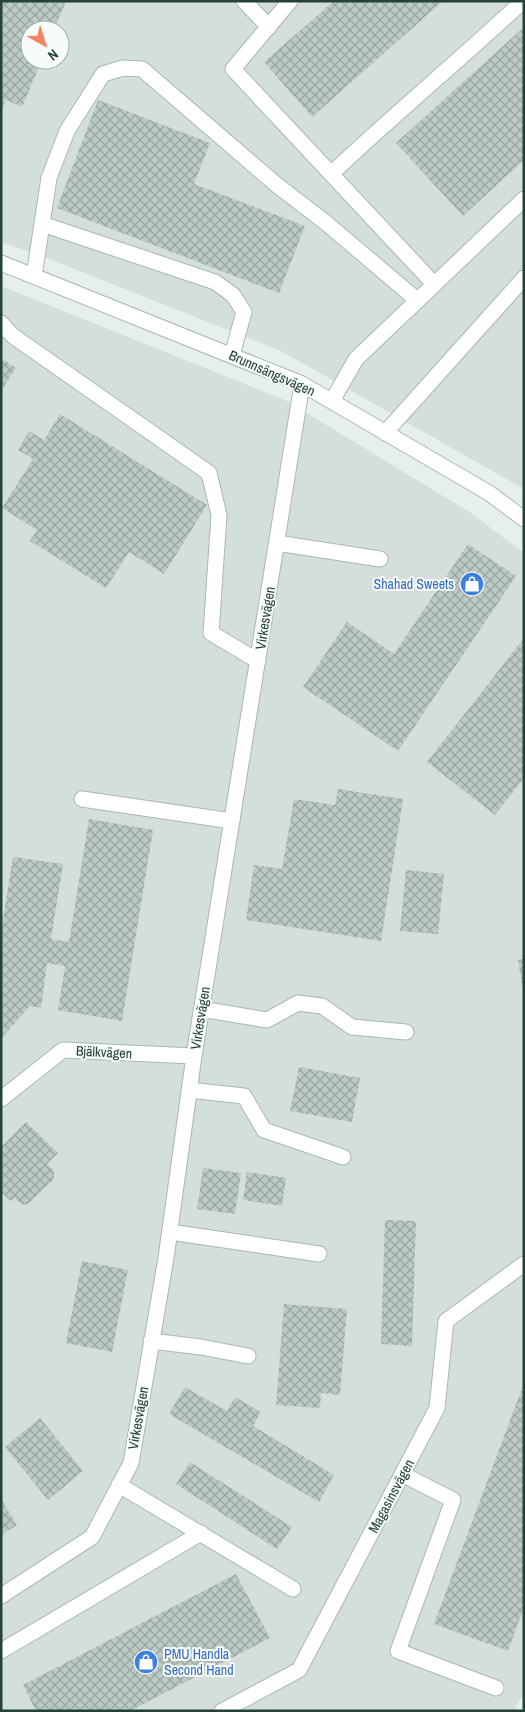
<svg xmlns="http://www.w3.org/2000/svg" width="525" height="1712" font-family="'Archivo Narrow',sans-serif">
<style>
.built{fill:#d4dfda;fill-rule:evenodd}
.building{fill:url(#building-cross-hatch)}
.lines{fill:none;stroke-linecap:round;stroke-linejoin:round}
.service-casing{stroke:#a8b8b2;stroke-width:17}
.minor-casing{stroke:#a8b8b2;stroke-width:17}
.tertiary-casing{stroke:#a8b8b2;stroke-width:17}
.service{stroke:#fff;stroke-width:15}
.minor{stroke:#fff;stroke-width:15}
.tertiary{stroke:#fff;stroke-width:15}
.labels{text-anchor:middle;stroke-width:4;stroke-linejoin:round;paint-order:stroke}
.street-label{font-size:14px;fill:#24423a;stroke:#f7fbf9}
.shop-label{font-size:14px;fill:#366cbe;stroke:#f7fbf9;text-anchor:end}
</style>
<defs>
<pattern id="building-cross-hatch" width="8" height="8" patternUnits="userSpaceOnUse" patternTransform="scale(1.25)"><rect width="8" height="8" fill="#bbcac4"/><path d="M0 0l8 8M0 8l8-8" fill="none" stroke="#98a6a0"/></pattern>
</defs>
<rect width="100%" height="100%" fill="#e6efeb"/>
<path class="built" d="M1,1H524V489L281,351L44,257L1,242ZM30,30H60V60H30Z
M1,286L287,401L471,513L524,553V1692L514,1711H1Z"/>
<path class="building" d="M1,1H66L54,30H30V60H42L22,107L6,100L1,111Z
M334,1H443L312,117L264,62Z
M524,27V160L463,216L396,143Z
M98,100L210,143L194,184L305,226L279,293L57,208Z
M1,358L16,368L1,391Z
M60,414L207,505L164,574L129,552L106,588L30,541L37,530L2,508L33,459L18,450L29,431L44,440Z
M468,544L516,576L398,751L303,687L347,622L394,654Z
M524,638V778L495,815L427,762Z
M338,789L403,799L381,941L246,920L254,865L282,869L294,799L335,805Z
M89,819L153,830L122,1021L58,1010L65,966L47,963L41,1008L30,1006L1,1039V932L13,857L63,864L51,939L69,942Z
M406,870L444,874L438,934L400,931Z
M524,959V990H523L518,960Z
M299,1067L360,1078L352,1122L290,1111Z
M26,1122L58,1153L47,1164L54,1171V1179L28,1204L22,1205L15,1198L11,1201L1,1192V1147Z
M203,1168L241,1173L235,1214L197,1209Z
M247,1172L286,1178L282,1206L243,1200Z
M385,1220L416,1221L412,1346L381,1344Z
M82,1261L128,1270L112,1352L66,1343Z
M284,1304L347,1309L340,1395L321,1393L320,1408L276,1405Z
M524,1383V1607L508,1651L434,1624Z
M185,1387L227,1411L235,1397L261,1412L253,1426L334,1475L319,1502L169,1414Z
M40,1418L83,1471L48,1500L5,1447Z
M190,1462L292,1527L277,1549L176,1484Z
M1,1499L17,1525L1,1535Z
M236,1574L270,1638L130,1711H36L23,1685Z"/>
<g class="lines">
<g class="service-casing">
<path id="service" d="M244,1L269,27
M290,1L233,69L434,284
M331,174C393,115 460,60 523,1
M42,224L215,282L233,295L244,312L232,355
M34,276L49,178L67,131L103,74L123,68L142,69L278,186L325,222L417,300
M1,323L13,336L209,473L219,515L211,633L258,661
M332,401L356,359L524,199
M385,433L524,278
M277,543L380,559
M82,799L232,821
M201,1009L267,1020L298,1003L322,1006L352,1027L406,1032
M189,1090L244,1096L264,1130L343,1157
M170,1232L319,1254
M151,1341L201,1347L248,1356
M402,1474L453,1500L398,1651L496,1688
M119,1485L293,1589
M1,1651L201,1533
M222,1711L299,1670L437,1408L446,1321L524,1264"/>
</g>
<g class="minor-casing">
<path id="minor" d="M1,1099L63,1050L194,1056
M1,1596L92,1537L131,1463L166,1258L194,1056L302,384"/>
</g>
<g class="tertiary-casing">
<path id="tertiary" d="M1,263L302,384L489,493L524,519"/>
</g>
<use href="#service" class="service"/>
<use href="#minor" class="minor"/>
<use href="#tertiary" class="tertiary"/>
</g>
<defs>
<g id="shop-disc" transform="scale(1.25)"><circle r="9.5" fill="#3f7fe0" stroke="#f7fbf9"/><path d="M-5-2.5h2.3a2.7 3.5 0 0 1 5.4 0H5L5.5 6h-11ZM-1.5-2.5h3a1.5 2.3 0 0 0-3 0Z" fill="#fff"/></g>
</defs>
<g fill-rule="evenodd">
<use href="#shop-disc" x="472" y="584"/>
<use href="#shop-disc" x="146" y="1662"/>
</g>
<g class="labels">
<g class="street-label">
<text transform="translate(272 373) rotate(24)" y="5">Brunnsängsvägen</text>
<text transform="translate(265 618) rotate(-81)" y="5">Virkesvägen</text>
<text transform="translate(200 1018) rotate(-81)" y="5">Virkesvägen</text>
<text transform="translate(104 1052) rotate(3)" y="5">Bjälkvägen</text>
<text transform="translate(138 1418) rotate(-80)" y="5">Virkesvägen</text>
<text transform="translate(391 1496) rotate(-62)" y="5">Magasinsvägen</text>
</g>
<g class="shop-label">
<text x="454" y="589">Shahad Sweets</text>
<text x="164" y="1659" text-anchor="start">PMU Handla<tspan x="164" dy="16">Second Hand</tspan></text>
</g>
</g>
<rect width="525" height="1712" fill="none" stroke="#24423a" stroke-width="5"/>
<g transform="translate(45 45) rotate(141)"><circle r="24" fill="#f7fbf9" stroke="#a3b1ad"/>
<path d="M0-4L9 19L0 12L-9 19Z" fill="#f4845f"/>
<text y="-8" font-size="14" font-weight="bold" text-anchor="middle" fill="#24423a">N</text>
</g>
</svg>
